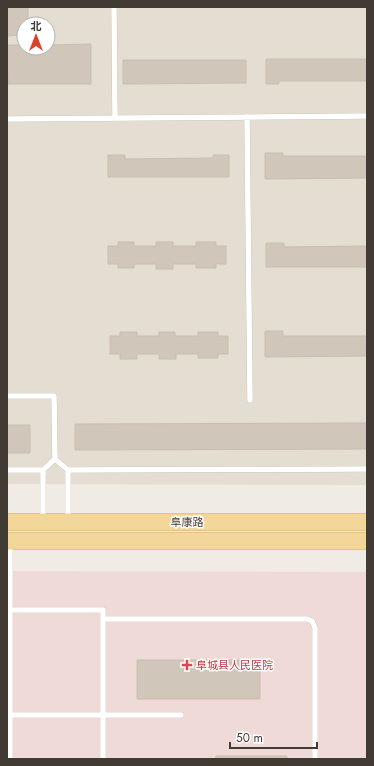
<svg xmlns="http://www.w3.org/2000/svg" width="374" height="766" font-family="Jost,'Noto Sans SC',sans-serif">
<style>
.residential{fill:#e3ddd2;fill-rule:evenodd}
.medical{fill:#efdad8}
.building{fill:#d0c7ba;stroke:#cabeaf}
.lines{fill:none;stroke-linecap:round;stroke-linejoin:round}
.lane-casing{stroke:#bab3a8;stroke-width:6}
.primary-casing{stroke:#d5b16d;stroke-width:18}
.lane{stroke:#fff;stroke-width:5.5}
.primary{stroke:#f2d69a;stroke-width:17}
.health-dot{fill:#e0444e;stroke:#fff;stroke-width:1.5}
.labels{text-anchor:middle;stroke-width:3;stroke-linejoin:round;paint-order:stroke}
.street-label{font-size:11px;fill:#413b34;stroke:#fff}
.health-label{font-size:11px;fill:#be3a42;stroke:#fff;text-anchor:start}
</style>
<rect width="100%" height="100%" fill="#f0ebe4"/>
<path class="residential" d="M7,7H367V485L7,484ZM24,24H48V48H24Z"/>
<path class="medical" d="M7,571L367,572V759H7Z"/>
<path class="building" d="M7,7H28V24H24V35L7,36Z
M91,44V84H8L7,45H24V48H48V45Z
M266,59H367V81H279V84H266Z
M123,60H246V83L123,84Z
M265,153H283V156H367V178L265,179Z
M108,155H125V159L213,158V155H229V177H108Z
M118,242H134V246H156V242H173V246H196V242H216V246H226V264H216V268H196V264H173V269H156V264H134V268H118V264H108V246H118Z
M266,243H284V247L367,246V267H266Z
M265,331H283V336H367V356L265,357Z
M120,332H137V336H159V332H175V336H198V332H218V336H228V354H218V358H198V354H176V359H159V354H137V359H120V354H110V336H120Z
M367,423V449L75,450V424Z
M7,425H30V453H7Z
M137,660H260V699H137Z
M216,756H287V759H216Z"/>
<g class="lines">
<g class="lane-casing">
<path id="lane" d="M114,7L115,118
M247,117L250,400
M7,119L367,116
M7,396H54L55,459
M7,470H43L55,459L68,470L367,469
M43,470V519
M68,470V519
M10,543V610
M103,619H307L312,621L315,628V759
M10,715H181
M10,759V610H103V759"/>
</g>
<g class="primary-casing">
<path id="primary" d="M7,522H367
M7,541H367"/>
</g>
<use href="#lane" class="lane"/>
<use href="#primary" class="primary"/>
</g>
<path class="health-dot" d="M185 659h4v4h4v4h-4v4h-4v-4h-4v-4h4z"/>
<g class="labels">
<g class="street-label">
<text x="187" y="526">阜康路</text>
</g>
<g class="health-label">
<text x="196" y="669">阜城县人民医院</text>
</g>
</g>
<rect width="374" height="766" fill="none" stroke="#413b34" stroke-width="16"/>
<g transform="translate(36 36)"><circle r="19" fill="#ffffff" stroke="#b3b1ae"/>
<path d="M0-3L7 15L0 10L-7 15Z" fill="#e13e29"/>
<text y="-6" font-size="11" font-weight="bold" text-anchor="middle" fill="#413b34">北</text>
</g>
<path d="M230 742v6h87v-6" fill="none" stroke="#413b34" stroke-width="2"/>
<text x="236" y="742" font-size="12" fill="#413b34" stroke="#ffffff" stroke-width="3" paint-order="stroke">50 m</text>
</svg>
